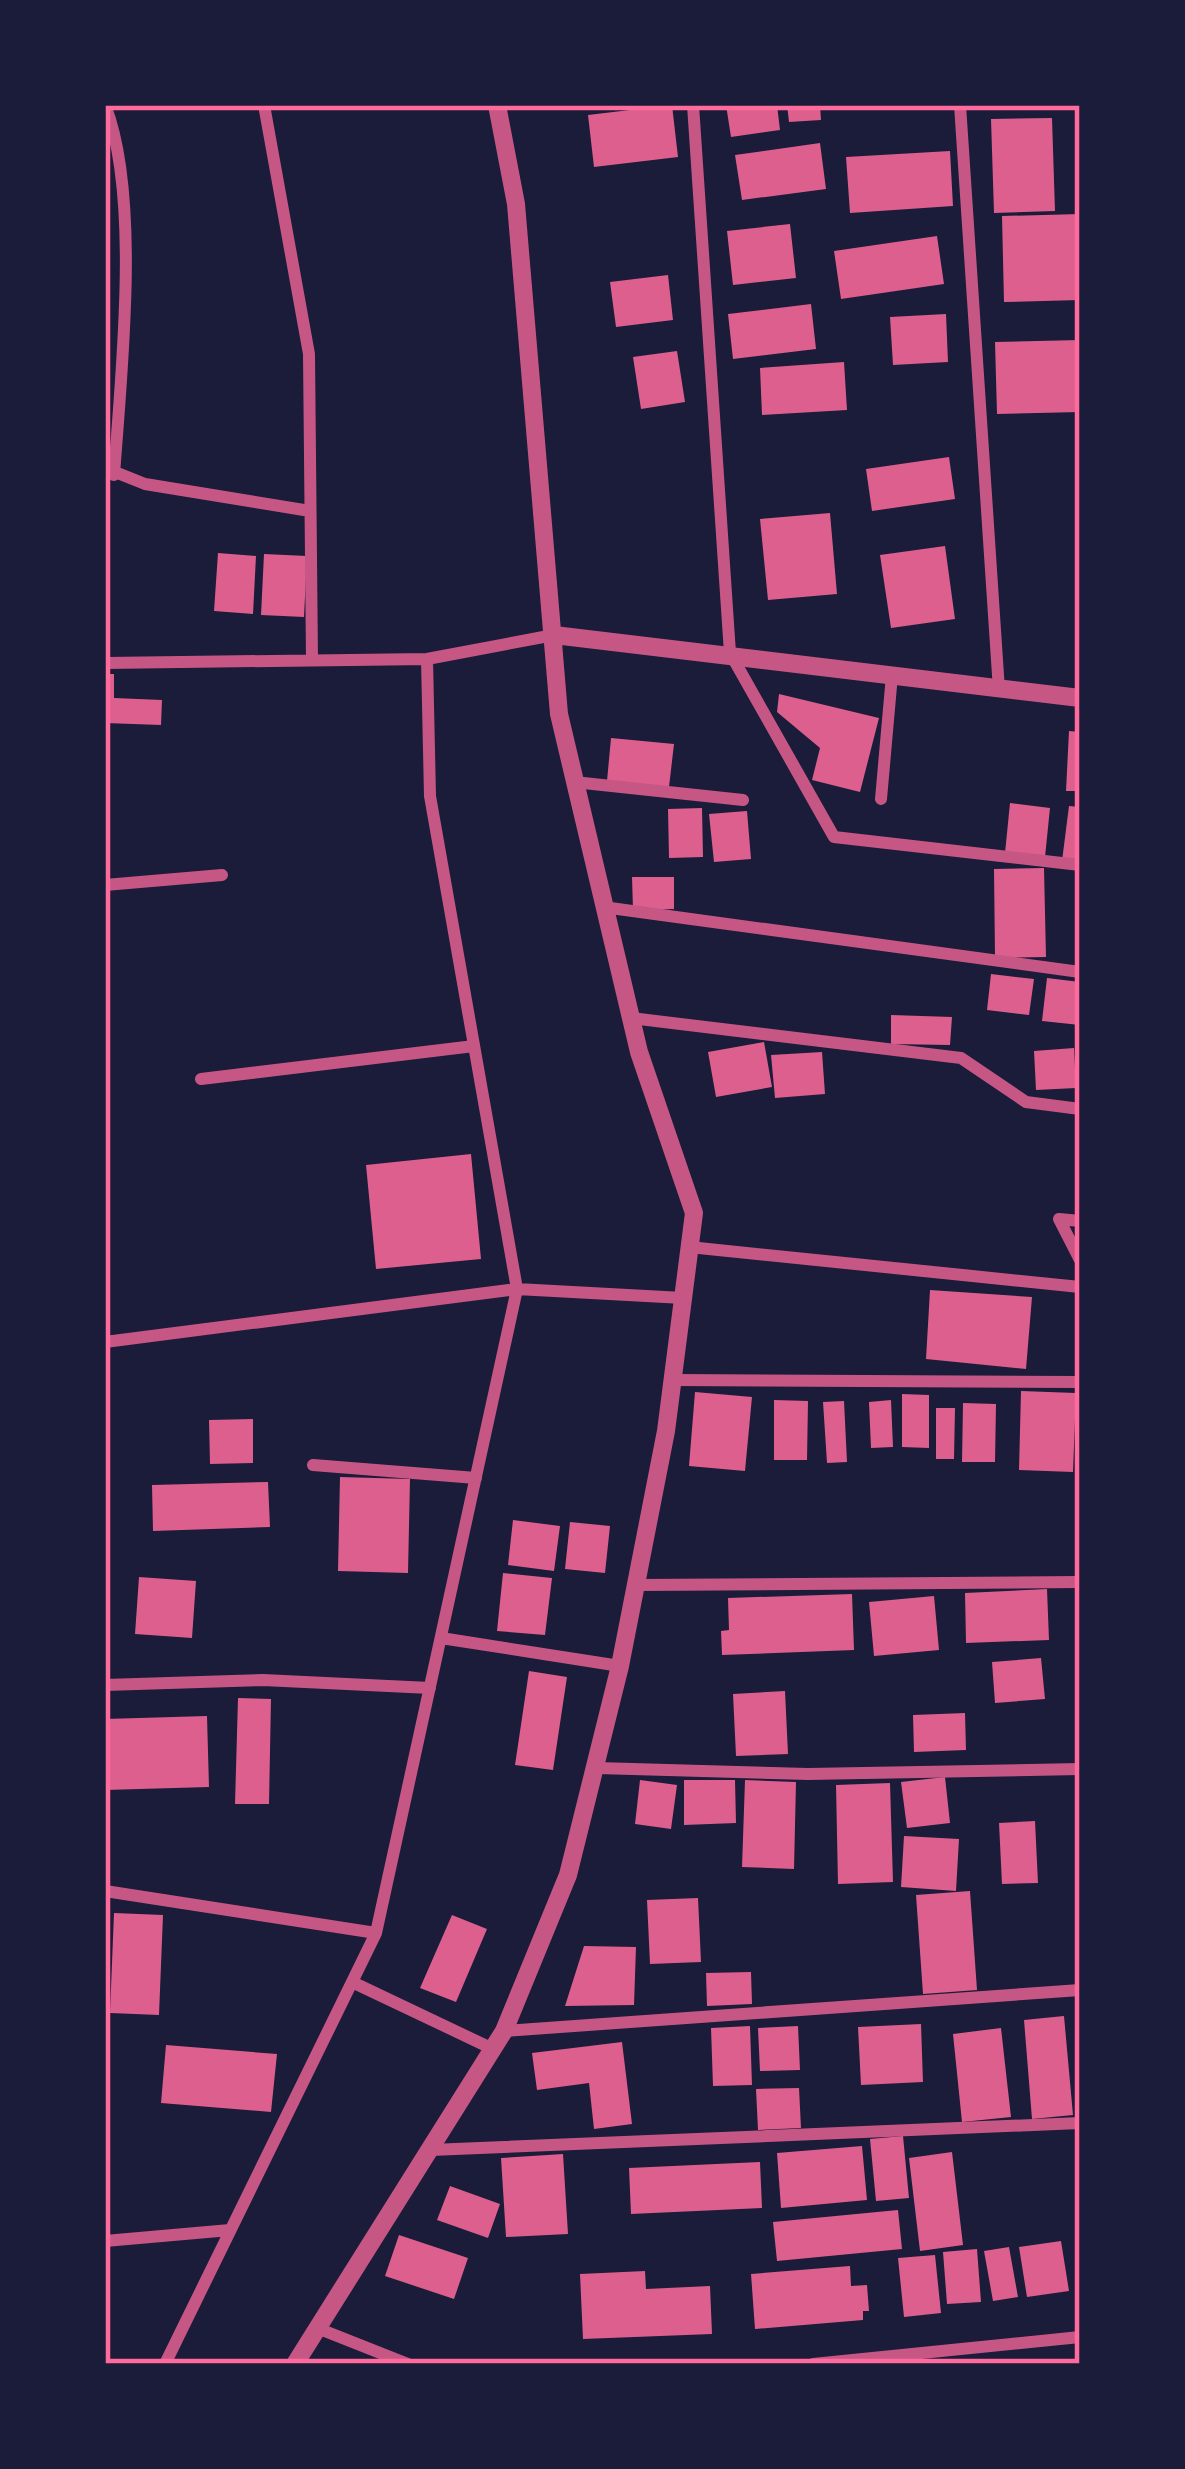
<svg xmlns="http://www.w3.org/2000/svg" width="1185" height="2469" font-family="Quicksand,sans-serif">
<style>
.building{fill:#dd5f8e}
.lines{fill:none;stroke-linecap:round;stroke-linejoin:round}
.minor{stroke:#c65784;stroke-width:12}
.tertiary{stroke:#c65784;stroke-width:18}
.neatline{fill:none;stroke:#ff6b9d;stroke-width:4.5}
</style>
<rect width="100%" height="100%" fill="#1b1b3a"/>
<path class="building" d="M672,105L678,157L594,167L588,115Z
M726,105H777L780,130L731,137Z
M787,105H820L821,120L789,122Z
M1052,118L1055,211L994,213L991,119Z
M820,143L826,189L742,200L735,155Z
M950,151L953,206L850,213L846,157Z
M1080,214V300L1004,302L1002,216Z
M790,224L796,278L733,285L727,231Z
M937,236L944,284L841,299L834,251Z
M668,275L673,320L616,327L610,282Z
M811,304L816,349L733,359L728,314Z
M946,314L948,362L893,365L890,317Z
M1080,340V412L997,414L995,342Z
M677,351L685,402L641,409L633,357Z
M844,362L847,410L762,415L760,368Z
M949,457L955,499L872,511L866,469Z
M830,513L837,594L768,600L760,519Z
M945,546L955,619L891,628L880,555Z
M218,553L256,556L253,614L214,611Z
M264,554L307,556L304,617L261,615Z
M105,674H114V698L162,700L161,725L105,723Z
M779,694L879,718L860,792L812,780L820,748L777,712Z
M1069,731L1080,732V791H1066Z
M611,738L674,744L669,787L607,781Z
M1010,803L1050,808L1045,857L1005,853Z
M1069,806L1080,807V863L1062,861Z
M702,808L703,857L669,858L668,809Z
M747,811L751,859L714,862L709,814Z
M1044,868L1046,957L995,958L994,869Z
M632,877H674V909L633,910Z
M991,974L1034,979L1029,1015L987,1010Z
M1047,978L1080,982V1025L1042,1021Z
M891,1015L952,1017L950,1045L891,1044Z
M764,1042L772,1087L716,1097L708,1052Z
M1074,1048L1076,1088L1036,1090L1034,1051Z
M822,1052L825,1094L775,1098L771,1055Z
M471,1154L481,1259L376,1269L366,1165Z
M930,1290L1032,1297L1026,1369L926,1359Z
M1021,1391L1076,1393L1073,1472L1019,1470Z
M695,1392L752,1397L745,1471L689,1466Z
M902,1394L929,1395V1448L902,1447Z
M774,1400L808,1401L807,1460H774Z
M891,1400L893,1447L871,1448L869,1402Z
M844,1401L847,1462L827,1463L823,1402Z
M963,1403L996,1404L995,1462H962Z
M936,1408H955L954,1459H936Z
M253,1419V1463L210,1464L209,1420Z
M340,1477L410,1479L408,1573L338,1571Z
M268,1482L270,1527L153,1531L152,1485Z
M513,1520L560,1526L554,1571L508,1565Z
M570,1522L610,1526L605,1573L565,1569Z
M503,1573L552,1578L545,1635L497,1631Z
M139,1577L196,1581L192,1638L135,1634Z
M1047,1589L1049,1640L966,1643L965,1593Z
M852,1594L854,1650L722,1655L721,1631L729,1630L728,1598Z
M934,1596L939,1650L874,1656L869,1602Z
M1041,1658L1045,1699L995,1703L992,1662Z
M529,1671L567,1677L553,1770L515,1765Z
M785,1691L788,1754L736,1756L733,1694Z
M238,1698L271,1699L269,1804H235Z
M965,1713L966,1750L914,1752L913,1715Z
M207,1716L209,1787L105,1790V1719Z
M945,1777L950,1823L907,1828L901,1782Z
M640,1780L677,1785L671,1829L635,1824Z
M684,1780H735L736,1823L684,1825Z
M745,1780L796,1782L794,1869L742,1867Z
M890,1783L893,1882L838,1884L836,1785Z
M1035,1821L1038,1883L1002,1884L999,1823Z
M904,1836L959,1839L956,1891L901,1887Z
M970,1891L977,1990L923,1994L916,1895Z
M698,1898L701,1962L650,1964L647,1900Z
M114,1913L163,1915L159,2015L110,2013Z
M452,1915L487,1929L456,2002L420,1988Z
M584,1946L636,1947L634,2005L565,2006Z
M751,1972L752,2004L707,2006L706,1973Z
M1064,2016L1073,2115L1032,2119L1024,2020Z
M921,2024L923,2082L861,2085L858,2027Z
M750,2026L752,2085L713,2086L711,2028Z
M798,2026L800,2070L760,2071L758,2028Z
M1001,2028L1011,2117L962,2122L953,2034Z
M622,2042L632,2124L594,2129L589,2083L537,2090L532,2053Z
M166,2045L277,2054L271,2112L161,2103Z
M799,2088L801,2128L758,2130L756,2089Z
M903,2136L909,2198L876,2201L870,2139Z
M862,2146L867,2200L781,2208L777,2153Z
M952,2152L963,2245L920,2251L909,2158Z
M563,2154L568,2234L506,2237L501,2158Z
M760,2162L762,2208L631,2214L629,2168Z
M450,2186L500,2204L488,2238L437,2220Z
M898,2210L902,2249L777,2261L773,2222Z
M399,2235L468,2258L454,2299L385,2276Z
M1061,2241L1069,2291L1027,2297L1019,2247Z
M1009,2247L1018,2297L993,2301L984,2251Z
M977,2249L981,2302L947,2304L943,2252Z
M935,2255L941,2313L904,2317L898,2258Z
M850,2266L851,2286L867,2285L869,2311H863V2320L755,2329L751,2274Z
M645,2271L646,2289L710,2286L712,2334L583,2339L580,2274Z"/>
<g class="lines">
<path class="minor" d="M105,105C141,196 121,375 114,475
M264,105L309,354L312,660
M693,105L730,653L834,837L1080,865
M960,105L999,690
M105,468L145,484L310,511
M105,663L427,659L554,635
M574,782L743,800
M881,799L892,675
M105,885L222,875
M603,907L1080,972
M631,1018L961,1058L1026,1102L1080,1109
M201,1079L474,1046
M1080,1221L1059,1219L1080,1260
M689,1247L1080,1287
M105,1342L517,1289L683,1298
M673,1380L1080,1382
M313,1465L476,1478
M636,1585L1080,1582
M441,1638L620,1666
M105,1685L263,1680L430,1688
M597,1768L808,1774L1080,1769
M105,1891L376,1933
M352,1982L493,2049
M504,2031L1080,1990
M431,2150L1080,2123
M105,2241L230,2230
M317,2328L408,2364
M165,2364L376,1933L517,1289L430,796L427,659
M813,2364L1080,2337"/>
<path class="tertiary" d="M554,635L1080,698
M295,2364L504,2031L568,1875L620,1666L666,1431L694,1213L639,1052L559,714L516,204L497,105"/>
</g>
<rect width="1185" height="2469" fill="none" stroke="#1b1b3a" stroke-width="216"/>
<rect x="108" y="108" width="969" height="2253" class="neatline"/>
</svg>
